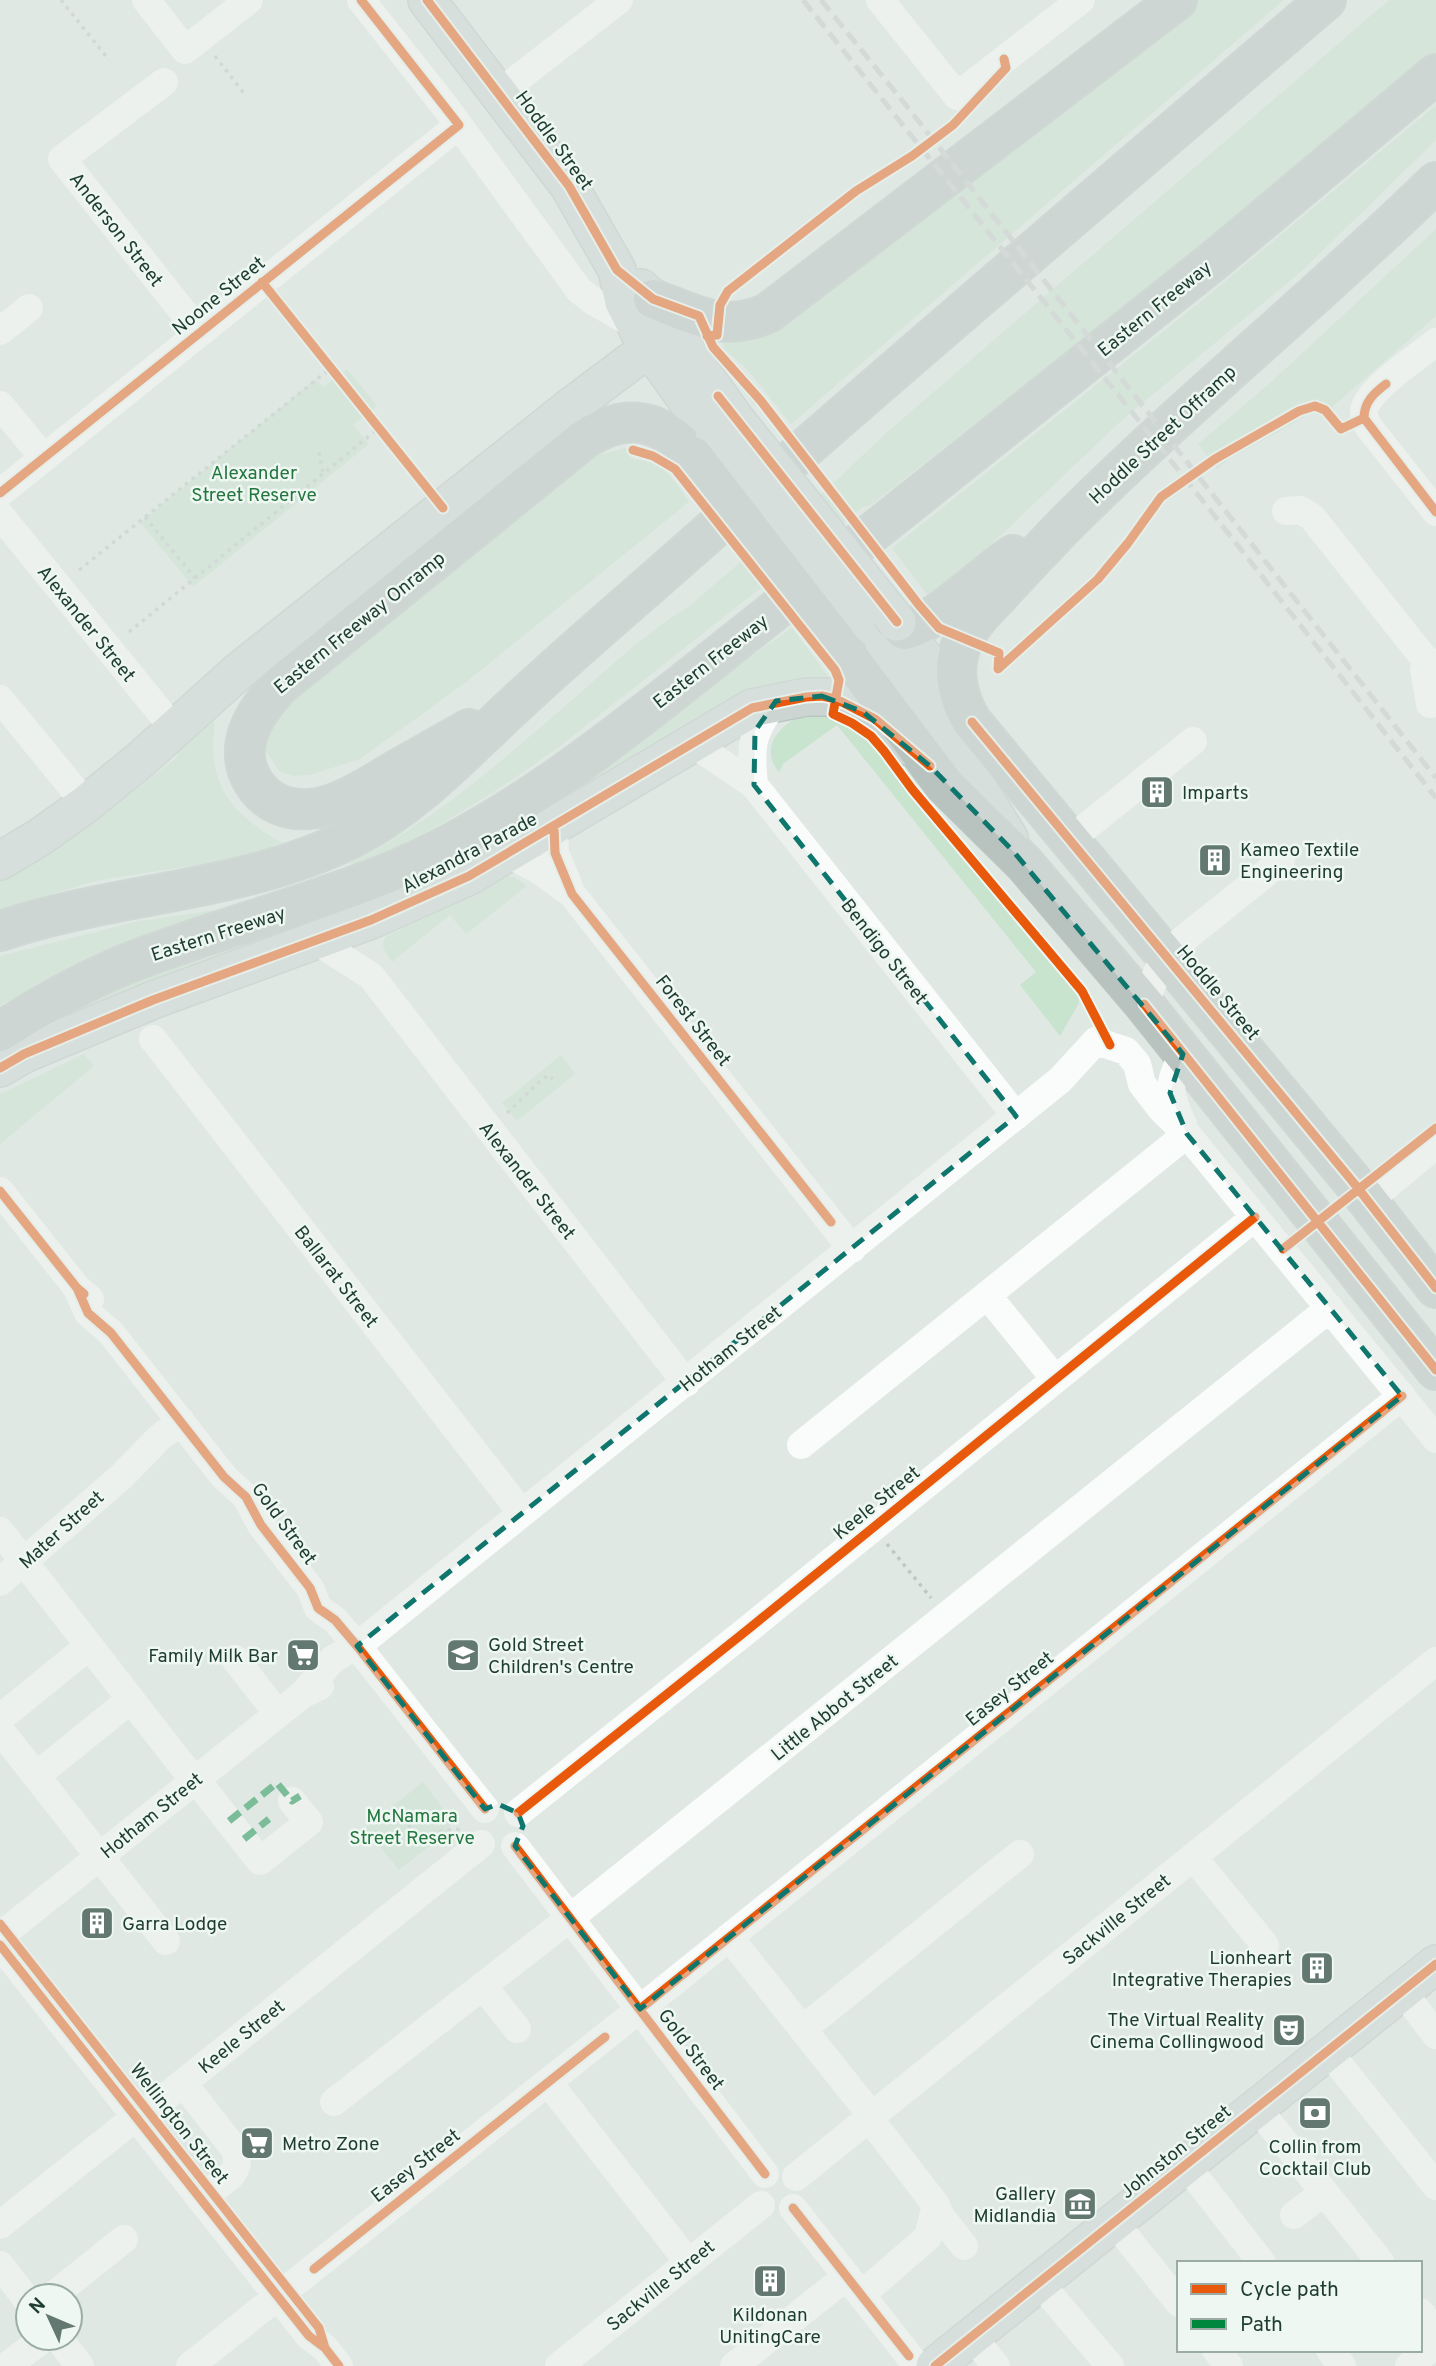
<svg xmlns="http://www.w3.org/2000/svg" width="1436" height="2366" font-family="Overpass,sans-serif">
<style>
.green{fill:#c8e3ce}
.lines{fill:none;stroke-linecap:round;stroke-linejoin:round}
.major-casing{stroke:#bac5c1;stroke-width:40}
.highway-casing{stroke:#bac5c1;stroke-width:42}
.path{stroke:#bec8c5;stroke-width:3.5;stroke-dasharray:3.5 5;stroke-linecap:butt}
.minor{stroke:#fafcfb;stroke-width:28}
.major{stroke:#ccd5d2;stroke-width:37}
.highway{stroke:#b8c2bf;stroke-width:38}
.rail{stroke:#c5cac8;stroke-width:5;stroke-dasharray:14 7;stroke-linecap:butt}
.major-bridge-casing{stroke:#bac5c1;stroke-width:40;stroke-linecap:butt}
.highway-bridge-casing{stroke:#bac5c1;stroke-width:42;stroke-linecap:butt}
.major-bridge{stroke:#ccd5d2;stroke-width:37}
.highway-bridge{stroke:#b8c2bf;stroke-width:38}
.quiet{stroke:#00873e;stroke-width:7;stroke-dasharray:14 7;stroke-linecap:butt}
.cycleway-casing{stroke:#eef7f2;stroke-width:13}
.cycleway{stroke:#e8590c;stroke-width:9}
.marked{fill:none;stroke:#0f766e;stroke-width:5;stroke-dasharray:14 9;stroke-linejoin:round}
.labels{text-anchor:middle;stroke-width:5;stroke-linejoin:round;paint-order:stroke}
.street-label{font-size:19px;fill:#1e3c32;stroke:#eef7f2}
.park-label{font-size:19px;fill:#24763f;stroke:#eef7f2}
.poi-label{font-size:19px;fill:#1e3c32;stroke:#eef7f2;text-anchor:start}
</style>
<rect width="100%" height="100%" fill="#e0e8e4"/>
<path class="green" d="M1193,0H1284L791,424L746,368L724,349L723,341L726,336Z
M1389,0H1436V56L1242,214L871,505L863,507L559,747C495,793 431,834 359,865L348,864C435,822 507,756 579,694C614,663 648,631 688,607L841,476L886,433Z
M1436,105V140L1303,270L1121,421L936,597L926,593L892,548L1216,289Z
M1436,229V316L1322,416L1317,410L1228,460L1217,469L1198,444L1271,382Z
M721,354L757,404L755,406L722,364L718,358Z
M347,369L377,406L353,425L369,444L193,587L140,522L316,379L323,387Z
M625,448L629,451L630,459C665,461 671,476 689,502L465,683L360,759L310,775L293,776L279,771L266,751L264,741L273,714L585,462L597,455Z
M792,628L831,680L491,855L0,1051C50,1021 100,989 155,970C236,943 323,926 400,887C462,856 527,824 584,783C654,733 720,676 792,628Z
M204,711L215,723C206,785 231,813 282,843L230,860L100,880L0,909V870L17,861L32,865L107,813L177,757L182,739Z
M804,715H818L838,720L854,727L879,748L962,855L1079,992V1003L1060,1036L1020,985L1036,972L837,725L783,764L779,772C759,748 779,724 804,715Z
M508,877H514L527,886L466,934L450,915L392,962C386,953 377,943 389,935Z
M217,910L209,919L20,1001L10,1000L0,1006V956L139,921Z
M84,1054L94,1066L0,1144V1094Z
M561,1055L575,1074L517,1121L502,1103Z
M423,1782L451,1819L449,1831L399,1870L365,1828Z"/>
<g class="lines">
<g class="major-casing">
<path id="major" d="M427,0L569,186L617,270L624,302L643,339L714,438
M641,288L653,299L689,355L736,420
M856,622L966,769L1009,838
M897,622L968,716
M0,861L40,837L86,804L139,761L239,671L573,405L649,348
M0,1068L24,1054L153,1000L371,920L469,876L752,708L806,697H830L863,712L906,746
M935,2366L1436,1964"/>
</g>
<g class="highway-casing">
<path id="highway" d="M1436,182C1314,301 1181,408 1061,529C1040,551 1019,573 999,595C986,609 971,623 963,641C950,667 957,698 972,722L1353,1182L1436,1288
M653,299C695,315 724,333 768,313L1177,0
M904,630C933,625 984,574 1013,555
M850,659L945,785L1024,863L1144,1004L1436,1370
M469,729C446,742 423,755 400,768C364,789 315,826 272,801C260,793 251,781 247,768C238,737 258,709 278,687L583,440C625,412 660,418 693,456
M0,931C116,892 241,893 352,838C417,805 465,750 518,702C564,659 613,617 661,575C880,381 1103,191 1326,0
M0,1032C38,1007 79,984 121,966C208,931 299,909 386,874C502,827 608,743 705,666L1217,258L1436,74"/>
</g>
<path class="path" d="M61,0L109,60
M215,56L246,96
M319,452L323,474
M145,517L195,578
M79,570L331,368
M129,632L379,428
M507,1113L542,1079L549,1075L553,1079
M887,1544L931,1598
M397,1812L414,1831L425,1833L461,1829"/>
<path class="minor" d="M146,0L185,50L249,0
M361,0L447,109L579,290L593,301L636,326
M880,0L957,96L1081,0
M164,82L62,159L199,332
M499,93L619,0
M0,331L29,308
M1436,342C1418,357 1369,388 1364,410C1363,416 1366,421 1368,426L1436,512
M0,405L44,458
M0,493L459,125
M1286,511L1300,510L1312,517L1424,658L1436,668
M0,515L174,729
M1429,661L1424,669L1430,704
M0,699L86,804
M692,743L754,785L1016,1116
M754,785C750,746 751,733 776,701
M554,827L555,853L572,894
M1071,839L1193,741
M509,854L540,871L572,894L852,1249
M316,941L371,976L686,1383
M1144,1004L1165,954L1281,861
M153,1039L521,1512
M1183,1125C1168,1091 1167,1087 1183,1054
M0,1191L77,1288L90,1299
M1368,1201L1436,1145
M77,1288L88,1313L111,1333L224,1477L246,1497L261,1525L310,1588L318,1608L335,1620L357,1646L485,1809
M987,1295L1055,1379
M801,1445L1187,1134
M0,1531L181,1764L209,1796L260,1861L309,1822L292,1801
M0,1582L122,1476L159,1438L181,1421
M235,1659L278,1714
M303,1694L333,1659L357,1646L1060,1080L1096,1041L1126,1051L1137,1064L1142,1084L1162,1110L1187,1134L1436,1439
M0,1718L89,1646
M0,1730L166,1941
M36,1776L130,1700
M518,1813L746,1631L1255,1217
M515,1846L765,2174
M1193,1857L1265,1945
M0,1936L303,1694L320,1686
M729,1937L872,2116
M0,1945L309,2336L325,2348L339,2366
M483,1986L517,2029
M1402,1991L1436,2035
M803,2029L1020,1854
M1328,2051L1436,2186
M548,2082L689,2263
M183,2083L236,2151C241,2174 227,2178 211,2191
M334,2102L570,1918L1330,1308
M1257,2108L1381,2263
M869,2118L936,2205L939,2214L964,2246
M1186,2165L1262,2263
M796,2177L1436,1661
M793,2208L917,2366
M1294,2215L1324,2192
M1114,2222L1179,2303
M0,2225L136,2117L163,2099L481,1844
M0,2265L28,2301
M1039,2282L1110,2366
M861,2295L928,2237L936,2205
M53,2296L124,2239
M1420,2312L1436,2332
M972,2336L996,2366
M58,2338L80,2366
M1216,2350L1229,2366
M1330,2350L1342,2366
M7,2366L44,2338
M190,2366L640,2009L1402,1396
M559,2366L761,2205
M734,2366L847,2276
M1409,2366L1436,2344"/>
<use href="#major" class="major"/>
<use href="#highway" class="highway"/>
<path class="rail" d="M803,0L1199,496L1436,798
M821,0L909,109L1436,778"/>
<g class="major-bridge-casing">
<path id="major-bridge" d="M736,420L897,622
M714,438L856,622"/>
</g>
<g class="highway-bridge-casing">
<path id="highway-bridge" d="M693,456L850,659"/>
</g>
<use href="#major-bridge" class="major-bridge"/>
<use href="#highway-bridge" class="highway-bridge"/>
<path class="quiet" d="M229,1821L277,1783L292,1801L300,1796
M244,1839L269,1819"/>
<g class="cycleway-casing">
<path id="cycleway" d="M427,0L569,186L617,270L653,299L699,316L713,347L761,401L919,605L939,628L999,653L998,669
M262,282L443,508
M707,336L717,335L720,305L728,291L856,191L912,156L953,125L1006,68L1004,59
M1386,384C1374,393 1364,402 1364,418L1436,512
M718,396L897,622
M633,450L653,456L675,469L835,670L839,680L833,714L852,723L871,736L884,751L912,789L1082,991L1110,1045
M0,493L459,125L361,0
M998,669L1098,579L1128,543L1161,497L1215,459L1299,411L1315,406L1325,410L1341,429L1364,418
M972,722L1353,1182L1436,1288
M554,827L555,853L572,894L831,1222
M1144,1004L1436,1370
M0,1068L24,1054L153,1000L371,920L469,876L752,708L806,697L822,696L836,699L875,719L930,766
M0,1191L77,1288L84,1294
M1283,1249L1436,1128
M77,1288L88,1313L111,1333L224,1477L246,1497L261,1525L310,1588L318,1608L335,1620L357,1646L485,1809
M518,1813L746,1631L1255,1217
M515,1846L765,2174
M0,1924L319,2328L325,2348
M0,1945L309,2336L325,2348L339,2366
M640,2009L1402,1396
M793,2208L909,2356
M314,2269L605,2037
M935,2366L1436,1964"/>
</g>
<use href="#cycleway" class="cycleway"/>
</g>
<path d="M0 0H1436V2366H0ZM822,696L863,712L930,766L1013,851L1183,1054L1170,1093L1187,1134L1402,1396L640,2009L515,1846L523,1826L518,1813L498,1804L485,1809L357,1646L1016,1116L754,785L755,731L776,701Z" fill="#e0e8e4" fill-opacity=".55" fill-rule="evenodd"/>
<path class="marked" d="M822,696L863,712L930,766L1013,851L1183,1054L1170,1093L1187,1134L1402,1396L640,2009L515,1846L523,1826L518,1813L498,1804L485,1809L357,1646L1016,1116L754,785L755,731L776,701Z"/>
<defs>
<g id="building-square" transform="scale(1.75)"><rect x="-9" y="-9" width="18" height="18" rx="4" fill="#627870" stroke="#eef7f2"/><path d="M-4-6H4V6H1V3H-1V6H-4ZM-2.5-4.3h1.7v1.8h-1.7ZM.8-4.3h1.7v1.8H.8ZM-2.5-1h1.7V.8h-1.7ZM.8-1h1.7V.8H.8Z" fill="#fff"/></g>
<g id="supermarket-square" transform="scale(1.75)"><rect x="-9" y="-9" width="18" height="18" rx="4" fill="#627870" stroke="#eef7f2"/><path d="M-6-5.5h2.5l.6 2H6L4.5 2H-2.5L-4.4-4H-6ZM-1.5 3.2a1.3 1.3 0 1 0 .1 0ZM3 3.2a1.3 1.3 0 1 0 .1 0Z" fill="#fff"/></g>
<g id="school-square" transform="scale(1.75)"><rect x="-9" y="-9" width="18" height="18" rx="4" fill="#627870" stroke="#eef7f2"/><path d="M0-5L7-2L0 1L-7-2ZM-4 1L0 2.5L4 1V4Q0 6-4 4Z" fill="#fff"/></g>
<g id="theatre-square" transform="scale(1.75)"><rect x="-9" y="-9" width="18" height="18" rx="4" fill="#627870" stroke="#eef7f2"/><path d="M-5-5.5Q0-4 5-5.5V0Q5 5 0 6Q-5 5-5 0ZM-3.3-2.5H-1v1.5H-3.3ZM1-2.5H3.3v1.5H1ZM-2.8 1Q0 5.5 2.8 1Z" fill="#fff"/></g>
<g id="bank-square" transform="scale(1.75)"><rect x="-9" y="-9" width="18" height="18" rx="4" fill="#627870" stroke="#eef7f2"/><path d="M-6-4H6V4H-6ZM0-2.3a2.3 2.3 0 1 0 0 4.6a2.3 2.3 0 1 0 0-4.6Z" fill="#fff"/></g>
<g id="museum-square" transform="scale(1.75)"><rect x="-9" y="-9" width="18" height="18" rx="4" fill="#627870" stroke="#eef7f2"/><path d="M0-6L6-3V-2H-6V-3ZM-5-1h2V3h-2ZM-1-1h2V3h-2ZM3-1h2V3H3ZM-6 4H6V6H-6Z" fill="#fff"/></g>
</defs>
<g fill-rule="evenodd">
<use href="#building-square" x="1157" y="792"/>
<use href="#building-square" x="1215" y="860"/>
<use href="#supermarket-square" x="303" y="1655"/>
<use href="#school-square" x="463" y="1655"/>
<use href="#building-square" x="97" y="1923"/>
<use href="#building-square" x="1317" y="1968"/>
<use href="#theatre-square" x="1289" y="2030"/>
<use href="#bank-square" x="1315" y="2113"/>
<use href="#supermarket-square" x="257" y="2143"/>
<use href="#museum-square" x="1080" y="2204"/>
<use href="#building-square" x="770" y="2281"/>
</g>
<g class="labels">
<g class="street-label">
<text transform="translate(555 140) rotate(54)" y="7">Hoddle Street</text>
<text transform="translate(117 229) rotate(52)" y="7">Anderson Street</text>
<text transform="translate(218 295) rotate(-39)" y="7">Noone Street</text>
<text transform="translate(1154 308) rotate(-39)" y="7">Eastern Freeway</text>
<text transform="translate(1162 434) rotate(-43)" y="7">Hoddle Street Offramp</text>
<text transform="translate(359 622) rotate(-39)" y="7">Eastern Freeway Onramp</text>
<text transform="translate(87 623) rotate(51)" y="7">Alexander Street</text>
<text transform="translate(710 661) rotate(-38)" y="7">Eastern Freeway</text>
<text transform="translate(469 852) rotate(-28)" y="7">Alexandra Parade</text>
<text transform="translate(218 933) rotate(-18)" y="7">Eastern Freeway</text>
<text transform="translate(885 951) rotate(52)" y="7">Bendigo Street</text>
<text transform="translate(1219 992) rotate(50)" y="7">Hoddle Street</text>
<text transform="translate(694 1020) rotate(52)" y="7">Forest Street</text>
<text transform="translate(528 1180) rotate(52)" y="7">Alexander Street</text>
<text transform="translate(337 1276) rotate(52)" y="7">Ballarat Street</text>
<text transform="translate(730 1348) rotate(-39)" y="7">Hotham Street</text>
<text transform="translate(876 1502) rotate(-39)" y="7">Keele Street</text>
<text transform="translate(285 1523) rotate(54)" y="7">Gold Street</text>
<text transform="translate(61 1529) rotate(-42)" y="7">Mater Street</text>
<text transform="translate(1009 1688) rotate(-39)" y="7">Easey Street</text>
<text transform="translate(834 1707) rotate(-39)" y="7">Little Abbot Street</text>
<text transform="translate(151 1815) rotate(-39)" y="7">Hotham Street</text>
<text transform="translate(1116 1919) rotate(-39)" y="7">Sackville Street</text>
<text transform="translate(241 2036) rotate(-39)" y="7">Keele Street</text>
<text transform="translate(692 2049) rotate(53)" y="7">Gold Street</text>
<text transform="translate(180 2123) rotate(52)" y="7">Wellington Street</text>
<text transform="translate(1175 2151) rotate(-39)" y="7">Johnston Street</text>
<text transform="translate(415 2165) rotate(-38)" y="7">Easey Street</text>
<text transform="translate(660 2285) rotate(-39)" y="7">Sackville Street</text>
</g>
<g class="park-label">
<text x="254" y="479">Alexander<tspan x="254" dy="22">Street Reserve</tspan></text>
<text x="412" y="1822">McNamara<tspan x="412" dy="22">Street Reserve</tspan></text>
</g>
<g class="poi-label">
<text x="1182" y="799">Imparts</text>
<text x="1240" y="856">Kameo Textile<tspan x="1240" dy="22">Engineering</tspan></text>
<text x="488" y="1651">Gold Street<tspan x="488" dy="22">Children's Centre</tspan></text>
<text x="278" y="1662" text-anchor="end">Family Milk Bar</text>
<text x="122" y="1930">Garra Lodge</text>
<text x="1292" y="1964" text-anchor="end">Lionheart<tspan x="1292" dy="22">Integrative Therapies</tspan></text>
<text x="1264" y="2026" text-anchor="end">The Virtual Reality<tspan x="1264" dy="22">Cinema Collingwood</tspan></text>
<text x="282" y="2150">Metro Zone</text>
<text x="1315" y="2153" text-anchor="middle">Collin from<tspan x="1315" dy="22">Cocktail Club</tspan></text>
<text x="1056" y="2200" text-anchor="end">Gallery<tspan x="1056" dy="22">Midlandia</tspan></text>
<text x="770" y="2321" text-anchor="middle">Kildonan<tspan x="770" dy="22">UnitingCare</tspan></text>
</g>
</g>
<rect x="1177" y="2261" width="245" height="91" fill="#eef7f2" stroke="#9baca5" stroke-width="2"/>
<rect x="1191" y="2284" width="35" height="10" fill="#e8590c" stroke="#9baca5" stroke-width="2"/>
<text x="1240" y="2296" font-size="21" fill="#1e3c32">Cycle path</text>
<rect x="1191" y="2319" width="35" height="10" fill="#00873e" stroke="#9baca5" stroke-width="2"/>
<text x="1240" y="2331" font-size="21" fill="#1e3c32">Path</text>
<g transform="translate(49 2317) rotate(314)"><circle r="33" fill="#eef7f2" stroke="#9baca5" stroke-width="2"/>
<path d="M0-5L12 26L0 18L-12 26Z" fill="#627870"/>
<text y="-10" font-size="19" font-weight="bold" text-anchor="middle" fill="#1e3c32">N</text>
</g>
</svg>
